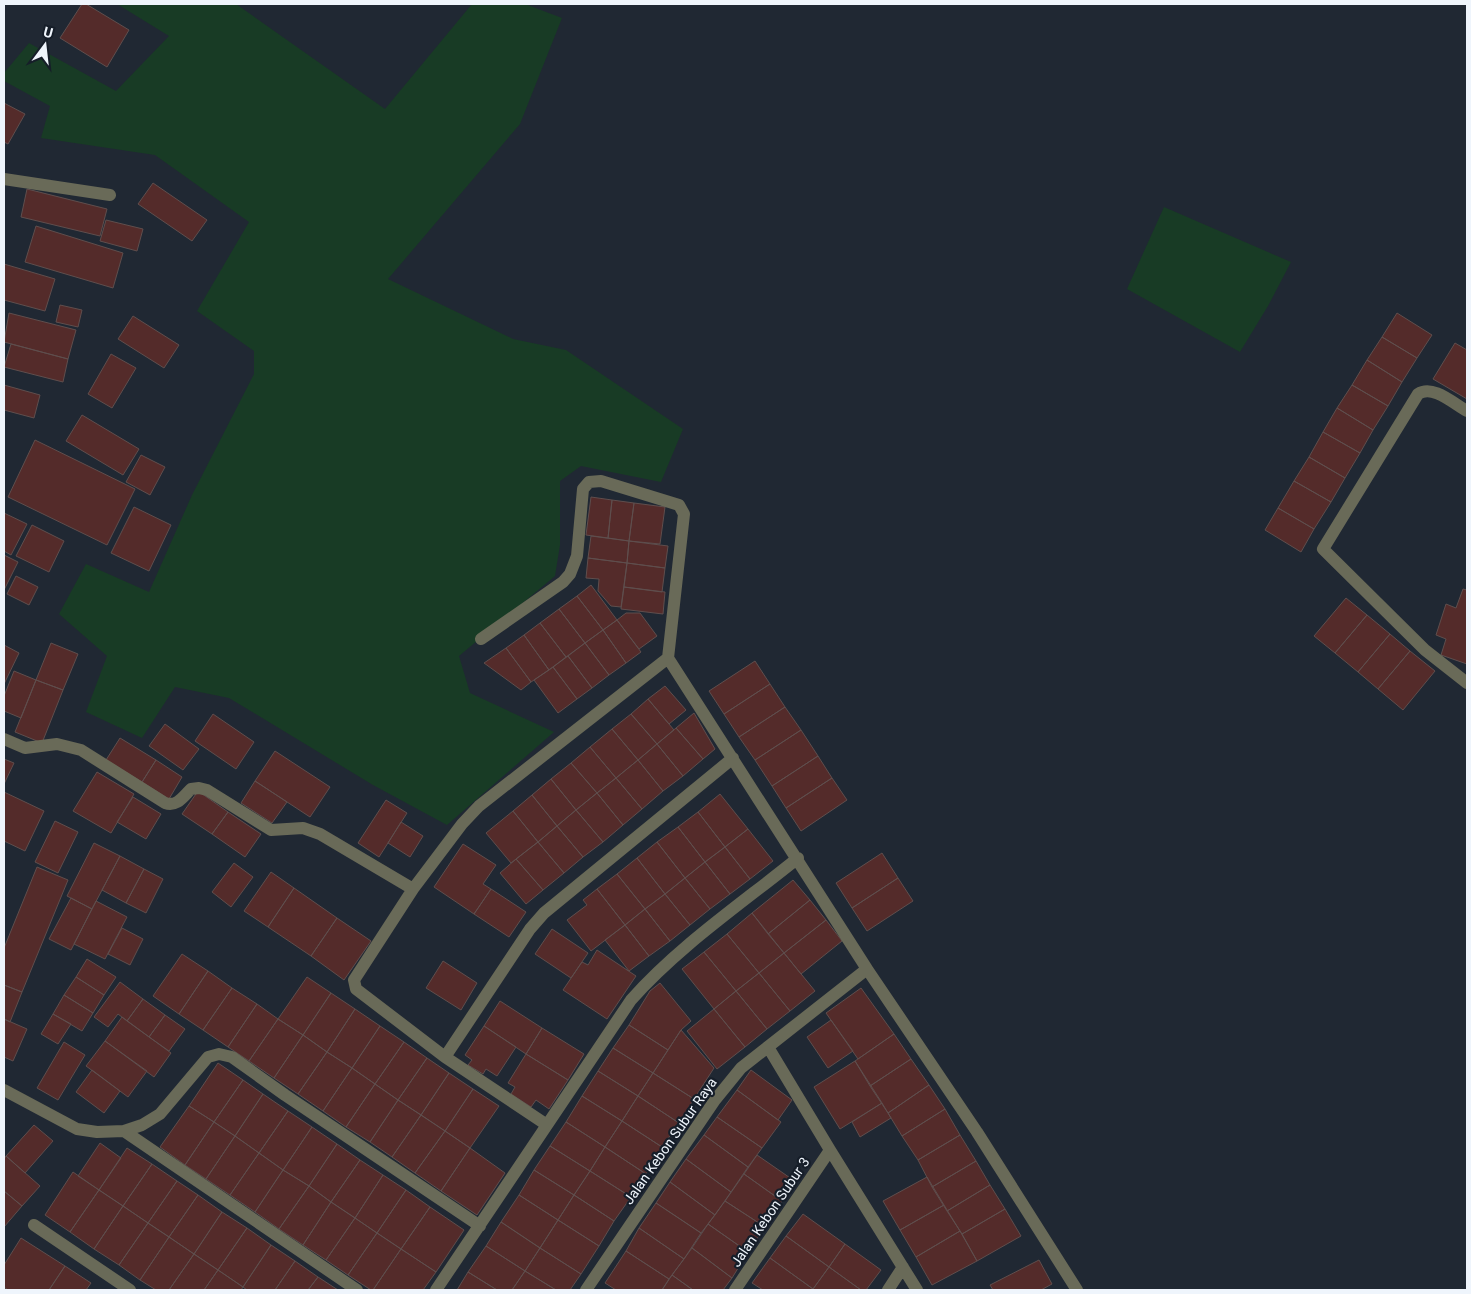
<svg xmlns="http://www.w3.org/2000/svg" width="1471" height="1294" font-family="Roboto,sans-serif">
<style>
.green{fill:#183b25}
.building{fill:#542b2a;stroke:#5f4e4d}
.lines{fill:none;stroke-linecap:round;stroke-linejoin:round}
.minor{stroke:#696a58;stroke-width:12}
.labels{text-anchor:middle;stroke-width:4.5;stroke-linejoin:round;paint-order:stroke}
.street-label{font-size:14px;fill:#eff5fc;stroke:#161e29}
</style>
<rect width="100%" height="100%" fill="#202833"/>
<path class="green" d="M117,4H236L385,109L472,4H525L562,18L520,124L388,279L513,339L566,350L683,429L661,482L581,466L560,481V545L555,576L459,656L470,693L554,732L447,825L373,785L229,698L175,687L142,738L86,712L107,656L59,614L86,564L149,592L192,495L254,374V351L197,311L249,222L155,155L41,138L50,106L4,81V73L29,43L116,91L169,36Z
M1164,207L1291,262L1268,306L1240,352L1127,289Z"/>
<path class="building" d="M82,4H86L129,30L107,67L60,38Z
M4,103L25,114L8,144L4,142Z
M153,183L207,220L192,241L138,204Z
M27,189L107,209L100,236L21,217Z
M106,220L143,229L137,251L100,241Z
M36,226L123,253L113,288L25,262Z
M4,264L55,279L45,311L4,300Z
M60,305L82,310L78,327L56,322Z
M9,313L76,330L68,359L4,342Z
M1397,313L1432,335L1417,358L1382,337Z
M133,316L179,345L164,368L118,339Z
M1382,337L1417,358L1402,382L1367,360Z
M1455,343L1467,350V399L1433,379Z
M11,344L68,359L63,382L4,367Z
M111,354L136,368L112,408L88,394Z
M1367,360L1402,382L1388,406L1352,385Z
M4,385L40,395L34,418L4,410Z
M1352,385L1388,406L1373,430L1337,408Z
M1337,408L1373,430L1360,453L1323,432Z
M82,415L139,449L123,475L66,441Z
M1323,432L1360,453L1345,478L1309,457Z
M35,440L135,489L107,545L8,497Z
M141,455L165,467L150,495L126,482Z
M1309,457L1345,478L1331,502L1294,481Z
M1294,481L1331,502L1314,529L1278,508Z
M591,497L612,500L608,538L586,535Z
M612,500L634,503L629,541L608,538Z
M634,503L665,507L660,544L629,541Z
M134,507L171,525L149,571L111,553Z
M1278,508L1314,529L1301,552L1265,530Z
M4,513L27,524L11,555L4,551Z
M32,525L64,541L49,572L16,556Z
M591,536L629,541L627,563L588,558Z
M629,541L668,546L665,568L627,563Z
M4,555L18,562L4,590Z
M588,558L627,563L621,607L611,606L598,591L599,579L586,578Z
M627,563L665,568L662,592L624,587Z
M16,576L38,587L29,605L7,594Z
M591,585L617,620L603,630L577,596Z
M624,587L665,592L663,614L621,609Z
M1463,589L1467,590V664L1441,655L1446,639L1436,635L1446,604L1456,608Z
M577,596L603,630L585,643L559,609Z
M1346,598L1367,615L1335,653L1314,636Z
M559,609L585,643L566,657L540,623Z
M626,613H640L657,636L639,649L617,620Z
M1367,615L1390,634L1358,672L1335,653Z
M617,620L641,652L626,663L603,630Z
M540,623L566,657L549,670L524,635Z
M603,630L626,663L609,675L585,643Z
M1390,634L1410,651L1378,689L1358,672Z
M524,635L549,670L531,682L506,648Z
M51,643L78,654L63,690L36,680Z
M585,643L609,675L592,688L568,656Z
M4,645L19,653L4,684Z
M506,648L531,682L521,690L484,663Z
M1410,651L1435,671L1403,710L1378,689Z
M568,656L592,688L577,699L553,667Z
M755,661L770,684L724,714L709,691Z
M553,667L577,699L558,713L534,680Z
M14,671L36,680L21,718L4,711V696Z
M36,680L63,690L42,743L15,732Z
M770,684L785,707L739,737L724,714Z
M665,686L686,710L669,724L648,699Z
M648,699L674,730L657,744L631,714Z
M785,707L801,730L755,760L739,737Z
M694,713L715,749L703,759L676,728Z
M213,714L254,742L236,769L195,741Z
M631,714L657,744L638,760L612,729Z
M165,724L199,749L183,770L149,746Z
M676,728L703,759L683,776L657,744Z
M612,729L638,760L616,778L590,747Z
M801,730L818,756L772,786L755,760Z
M120,738L156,760L142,782L106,760Z
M657,744L683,776L663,791L638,760Z
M590,747L616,778L597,793L571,763Z
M275,751L330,787L310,817L255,781Z
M818,756L832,778L786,808L772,786Z
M4,759L14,763L4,784Z
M156,760L182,777L169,799L142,782Z
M638,760L663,791L642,809L616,778Z
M571,763L597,793L576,810L551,779Z
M97,772L134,794L111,833L73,811Z
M616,778L642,809L623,825L597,793Z
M832,778L847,800L801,831L786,808Z
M551,779L576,810L557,826L532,795Z
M255,781L287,802L272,823L241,803Z
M198,791L228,812L212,834L182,814Z
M4,792L44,811L25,851L4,841Z
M597,793L623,825L603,842L576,810Z
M720,794L748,829L725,847L698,812Z
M532,795L557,826L538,842L513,811Z
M133,797L161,814L146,839L117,822Z
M386,800L407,813L379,857L358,843Z
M576,810L603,842L583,857L557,826Z
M513,811L538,842L511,863L486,833Z
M228,812L261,834L245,857L212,834Z
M698,812L725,847L705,862L678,827Z
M55,821L78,832L58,873L35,862Z
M401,822L423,836L410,857L388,843Z
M557,826L583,857L564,873L538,842Z
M678,827L705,862L685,878L657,842Z
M748,829L773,861L750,879L725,847Z
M538,842L564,873L543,890L516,859Z
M657,842L685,878L665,894L637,858Z
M94,843L120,856L92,909L67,896Z
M463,844L496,865L483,884L491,889L474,914L434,887Z
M725,847L750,879L730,894L705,862Z
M882,853L898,878L852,908L836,883Z
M120,856L144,869L126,903L102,890Z
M637,858L665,894L645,909L617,874Z
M516,859L543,890L526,904L500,873Z
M705,862L730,894L710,909L685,878Z
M234,863L253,877L231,907L212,892Z
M37,867L68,880L22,992L4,985V948Z
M144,869L163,879L146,913L126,903Z
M271,872L294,888L268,927L244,911Z
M617,874L645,909L625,925L597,889Z
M685,878L710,909L690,925L665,894Z
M898,878L913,901L867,931L852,908Z
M793,880L810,900L768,934L752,913Z
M294,888L337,918L311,956L268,927Z
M491,889L526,912L509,937L474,914Z
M597,889L625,925L591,951L567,920L587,905L583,900Z
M665,894L690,925L670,941L645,909Z
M71,898L92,909L71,950L49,939Z
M810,900L826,920L784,953L768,934Z
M96,901L127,917L105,959L74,944Z
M645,909L670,941L649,956L625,925Z
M752,913L784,953L759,973L727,934Z
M337,918L371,941L344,980L311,956Z
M826,920L842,941L801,974L784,953Z
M625,925L649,956L629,971L605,940Z
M122,928L143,939L130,965L108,954Z
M552,929L588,953L571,978L535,954Z
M727,934L759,973L736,991L704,952Z
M597,950L636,976L607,1019L563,990L582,962L588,965Z
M704,952L736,991L714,1009L682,969Z
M784,953L815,991L790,1011L759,973Z
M182,954L208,971L179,1014L153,996Z
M87,959L116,977L104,995L76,977Z
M443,961L477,983L461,1010L426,988Z
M208,971L232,988L203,1030L179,1014Z
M759,973L790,1011L767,1029L736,991Z
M76,977L104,995L93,1013L64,995Z
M307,977L331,993L303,1035L278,1019Z
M120,982L143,999L127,1021L118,1014L108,1027L94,1017Z
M660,983L691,1021L681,1030L668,1050L629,1025L650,991Z
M4,985L22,992L10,1022L4,1019Z
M232,988L257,1004L228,1047L203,1030Z
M861,988L894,1034L858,1059L826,1013Z
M736,991L767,1029L745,1047L714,1009Z
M331,993L355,1009L327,1052L303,1035Z
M64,995L93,1013L82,1031L53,1014Z
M143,999L165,1015L149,1037L127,1021Z
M500,1001L542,1028L526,1054L484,1026Z
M257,1004L278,1019L249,1061L228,1047Z
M355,1009L380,1026L352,1068L327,1052Z
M714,1009L745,1047L717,1069L687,1031Z
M53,1014L71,1024L58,1044L41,1034Z
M165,1015L185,1029L169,1051L149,1037Z
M122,1017L171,1053L154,1077L105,1041Z
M4,1019L27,1029L13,1061L4,1057Z
M278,1019L303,1035L274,1078L249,1061Z
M831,1020L853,1051L828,1068L807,1037Z
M629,1025L668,1050L653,1073L613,1048Z
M380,1026L404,1042L375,1084L352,1068Z
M484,1026L516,1047L497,1076L486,1069L483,1074L468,1065L472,1060L465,1055Z
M542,1028L584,1054L568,1080L526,1054Z
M681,1030L714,1068L694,1099L653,1073Z
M894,1034L911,1059L870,1086L855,1061Z
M303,1035L327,1052L298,1094L274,1078Z
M105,1041L147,1071L128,1097L86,1066Z
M64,1042L85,1055L58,1100L37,1088Z
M404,1042L427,1058L398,1100L375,1084Z
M613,1048L653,1073L638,1096L598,1071Z
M327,1052L352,1068L323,1111L298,1094Z
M526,1054L568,1080L549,1109L536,1100L531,1107L511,1094L515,1087L508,1083Z
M427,1058L449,1073L421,1115L398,1100Z
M911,1059L929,1085L888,1113L870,1086Z
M855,1061L882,1103L840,1129L814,1087Z
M218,1063L243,1080L214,1122L189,1106Z
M352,1068L375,1084L346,1127L323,1111Z
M92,1070L120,1091L104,1113L76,1092Z
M751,1070L792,1100L778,1120L737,1090Z
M598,1071L638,1096L622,1121L582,1096Z
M449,1073L473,1089L445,1131L421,1115Z
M653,1073L694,1099L679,1123L638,1096Z
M243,1080L263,1094L235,1136L214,1122Z
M375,1084L398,1100L370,1142L346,1127Z
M929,1085L945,1109L902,1136L888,1113Z
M473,1089L499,1106L470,1148L445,1131Z
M737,1090L781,1122L762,1148L717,1117Z
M263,1094L288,1111L259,1153L235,1136Z
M582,1096L622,1121L605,1147L566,1122Z
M638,1096L679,1123L662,1147L622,1121Z
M398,1100L421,1115L392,1157L370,1142Z
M882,1103L891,1118L860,1137L852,1122Z
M189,1106L214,1122L185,1165L160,1147Z
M945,1109L960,1135L918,1160L902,1136Z
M288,1111L312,1127L283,1170L259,1153Z
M421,1115L445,1131L415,1173L392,1157Z
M717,1117L762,1148L748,1167L704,1135Z
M622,1121L662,1147L646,1174L605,1147Z
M214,1122L235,1136L206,1179L185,1165Z
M566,1122L605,1147L590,1171L550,1146Z
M34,1125L53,1141L25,1173L6,1156Z
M312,1127L337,1144L309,1186L283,1170Z
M445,1131L470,1148L441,1191L415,1173Z
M704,1135L748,1167L731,1192L686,1159Z
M960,1135L976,1161L932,1187L918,1160Z
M235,1136L259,1153L230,1195L206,1179Z
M100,1143L121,1158L99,1190L78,1176Z
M337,1144L360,1160L331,1202L309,1186Z
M550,1146L590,1171L574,1195L534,1170Z
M605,1147L646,1174L631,1197L590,1171Z
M127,1148L152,1164L123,1206L99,1190Z
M470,1148L505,1173L477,1215L441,1191Z
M259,1153L283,1170L255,1212L230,1195Z
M757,1155L796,1182L782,1201L744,1174Z
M6,1156L40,1186L22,1206L4,1191V1159Z
M686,1159L731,1192L715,1215L670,1182Z
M360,1160L383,1175L355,1218L331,1202Z
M976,1161L990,1185L947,1211L932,1187Z
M152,1164L177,1181L148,1223L123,1206Z
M283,1170L309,1186L279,1229L255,1212Z
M534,1170L574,1195L558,1220L519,1195Z
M590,1171L631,1197L614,1221L574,1195Z
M73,1172L99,1190L70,1232L45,1215Z
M744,1174L782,1201L765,1227L725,1201Z
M383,1175L406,1190L377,1233L355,1218Z
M927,1177L944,1205L900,1230L883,1201Z
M177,1181L198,1195L169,1237L148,1223Z
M670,1182L715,1215L701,1233L656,1203Z
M990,1185L1005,1209L962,1234L947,1211Z
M309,1186L331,1202L303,1245L279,1229Z
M99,1190L123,1206L94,1249L70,1232Z
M406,1190L430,1207L401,1249L377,1233Z
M4,1191L22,1206L4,1227Z
M198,1195L222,1212L194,1254L169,1237Z
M519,1195L558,1220L540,1248L501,1222Z
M574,1195L614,1221L599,1246L558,1220Z
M725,1201L765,1227L748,1252L708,1224Z
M331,1202L355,1218L326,1260L303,1245Z
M656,1203L701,1233L684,1259L639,1228Z
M944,1205L960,1231L916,1257L900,1230Z
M123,1206L148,1223L119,1265L94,1249Z
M430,1207L464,1230L436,1272L401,1249Z
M1005,1209L1021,1236L977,1261L962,1234Z
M222,1212L247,1228L218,1270L194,1254Z
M803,1214L845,1244L829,1267L786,1236Z
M355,1218L377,1233L348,1275L326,1260Z
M558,1220L599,1246L581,1274L540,1248Z
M501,1222L540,1248L525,1271L486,1246Z
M148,1223L169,1237L140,1280L119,1265Z
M708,1224L748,1252L732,1278L692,1248Z
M247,1228L271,1245L243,1287L218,1270Z
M639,1228L684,1259L669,1279L626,1251Z
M960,1231L977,1261L932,1285L916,1257Z
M377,1233L401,1249L373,1290H371L348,1275Z
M786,1236L829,1267L813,1289L770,1258Z
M169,1237L194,1254L169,1290H156L140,1280Z
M21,1238L65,1266L49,1290H8L4,1287V1265Z
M845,1244L881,1270L866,1290H861L829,1267Z
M271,1245L295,1261L275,1290H247L243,1287Z
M486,1246L525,1271L512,1290H497L468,1272Z
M540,1248L581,1274L570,1290H556L525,1271Z
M692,1248L732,1278L723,1290H693L672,1275Z
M401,1249L436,1272L423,1290H373Z
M626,1251L669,1279L662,1290H616L605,1283Z
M194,1254L218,1270L204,1290H169Z
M770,1258L813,1289L812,1290H763L752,1283Z
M1039,1260L1052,1284L1041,1290H993L990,1285Z
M295,1261L318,1277L308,1290H275Z
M65,1266L91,1283L86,1290H49Z
M829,1267L861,1290H816L813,1289Z
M218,1270L243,1287L241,1290H204Z
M525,1271L556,1290H512Z
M468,1272L497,1290H457Z
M672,1275L693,1290H662Z
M318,1277L338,1290H308Z"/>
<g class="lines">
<path class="minor" d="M4,179L110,195
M1467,411C1454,404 1433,384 1418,394L1323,549L1425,650L1467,683
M481,639L563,582L570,574L577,556L583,489L589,482L601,481L679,505L684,514L668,658L867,969L977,1132L1077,1290
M4,739L25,748L57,744L81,750L165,803C177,807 183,797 191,789L199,788L207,790L271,830L303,828L320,834L413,889
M768,1047L830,1150L917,1290
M445,1057L530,929L544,913L733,758
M4,1090L77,1129L97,1132L124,1131L142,1125L160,1114L208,1057L219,1054L232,1057L285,1095L480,1226
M547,1125L445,1057L356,989L354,980L413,889L462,824L479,806L668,658
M124,1131L357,1290
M34,1225L130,1290
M436,1290L631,1000C679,946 741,904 798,858
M586,1290L715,1100L741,1068L867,969
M735,1290L830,1150
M888,1290L903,1267"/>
</g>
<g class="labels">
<g class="street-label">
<text transform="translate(670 1141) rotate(-55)" y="5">Jalan Kebon Subur Raya</text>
<text transform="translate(770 1212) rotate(-56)" y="5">Jalan Kebon Subur 3</text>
</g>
</g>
<rect width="1471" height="1294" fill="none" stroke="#eff5fc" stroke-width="10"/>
<g transform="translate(45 45) rotate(15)" stroke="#161e29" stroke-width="4" paint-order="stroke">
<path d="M0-4L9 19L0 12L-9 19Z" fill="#eff5fc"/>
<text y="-8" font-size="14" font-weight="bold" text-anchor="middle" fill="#eff5fc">U</text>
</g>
</svg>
